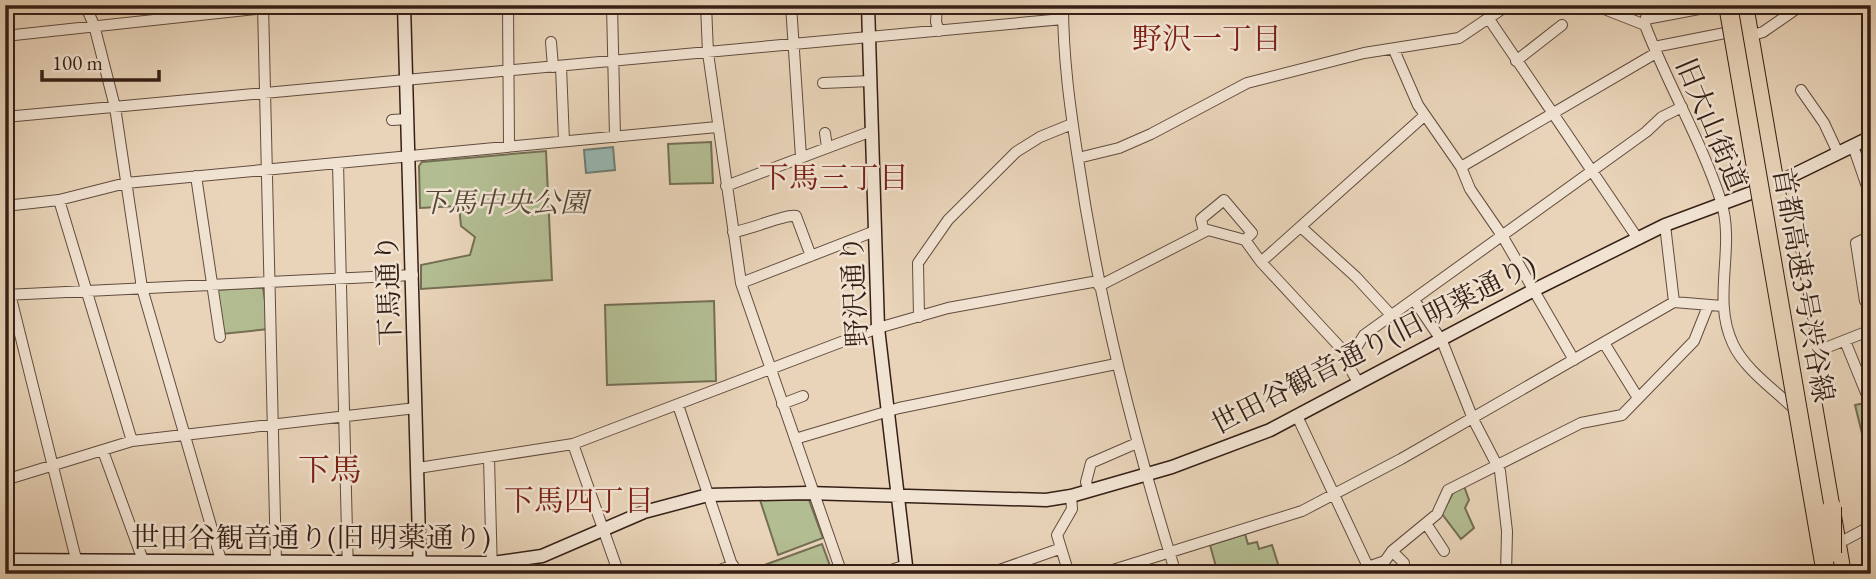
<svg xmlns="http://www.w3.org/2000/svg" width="1876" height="579" font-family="'EB Garamond','Noto Serif JP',serif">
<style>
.green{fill:#b3bd92;stroke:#746e54;stroke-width:2}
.water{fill:#97b8b2;stroke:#707b74;stroke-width:2}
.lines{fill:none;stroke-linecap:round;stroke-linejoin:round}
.street-casing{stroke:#624c3f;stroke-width:12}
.secondary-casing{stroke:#351f16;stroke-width:15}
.highway-casing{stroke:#351f16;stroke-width:20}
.street{stroke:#f1e3d2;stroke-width:10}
.secondary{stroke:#f1e3d2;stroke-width:12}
.highway{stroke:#e9d4b9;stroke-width:18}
.highway-bridge-casing{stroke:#351f16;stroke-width:20;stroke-linecap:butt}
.highway-bridge{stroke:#e9d4b9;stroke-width:18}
.labels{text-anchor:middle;stroke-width:5;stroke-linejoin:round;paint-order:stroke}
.street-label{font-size:28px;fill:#351f16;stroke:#f1e3d2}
.park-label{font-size:28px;font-style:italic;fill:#544635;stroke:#f1e3d2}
.neighbourhood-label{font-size:30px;fill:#7a1f14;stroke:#f1e3d2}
.quarter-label{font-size:32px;fill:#7a1f14;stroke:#f1e3d2}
</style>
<rect width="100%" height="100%" fill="#e9d4b9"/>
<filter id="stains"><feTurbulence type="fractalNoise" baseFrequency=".00286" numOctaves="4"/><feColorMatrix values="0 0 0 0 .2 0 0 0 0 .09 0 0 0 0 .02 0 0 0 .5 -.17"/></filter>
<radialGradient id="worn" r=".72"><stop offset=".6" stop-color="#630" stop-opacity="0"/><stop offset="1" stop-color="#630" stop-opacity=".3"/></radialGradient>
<path class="green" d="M711,142L713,183L670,184L668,144Z
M546,151L552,280L421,289V265L470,255L475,237L461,226L459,206L420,208L419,166L422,162Z
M263,287L269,329L222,334L215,290Z
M714,301L716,381L607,385L605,305Z
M1870,402L1871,405L1870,466L1855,405Z
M1464,486L1469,500L1465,508L1474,528L1461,539L1442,514L1454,491Z
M760,500H809L823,538L778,555Z
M1245,534L1248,544L1257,542L1259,549L1272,545L1278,564L1274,574H1218L1210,545Z
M822,544L833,574H747L748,571Z"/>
<path class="water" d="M613,147L615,170L586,173L584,150Z"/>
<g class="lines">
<g class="street-casing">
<path id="street" d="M85,5L94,25L115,107L142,288L225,574
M263,5L276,562
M508,5L509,146
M612,5L615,137
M706,5L708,53L741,283L842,574
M791,5L801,157
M937,5L936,22L939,31
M1063,5C1063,57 1070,108 1078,159C1099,303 1133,435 1176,574
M1594,5L1645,25
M1648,5L1645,25C1668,85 1701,140 1721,201C1736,248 1711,298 1733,344C1744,368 1772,388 1791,406
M1489,19L1638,239
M1646,19L1720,5
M5,36L294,5
M551,42L553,67
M1654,47L1725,33L1750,36L1763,32L1802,5
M1394,50L1418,105L1461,167L1470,189L1503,237L1574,360
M1516,61L1562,25
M561,67L564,141
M823,83L871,81
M1801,90L1824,123L1838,153
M5,117L1063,19
M392,120L408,119
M825,133L827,147
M1853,146L1871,198
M1078,158L1119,148L1151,134L1247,83L1364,53L1459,38L1508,5
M338,163L348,574
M1461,167L1656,53
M196,176L220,337
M726,186L872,131
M59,200L132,441
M5,206L59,200L126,183L717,127
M1665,225L1674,302
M1302,228L1356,277L1391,315
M733,232C750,230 785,214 796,216L811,256
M1204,232L1201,219L1224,200L1252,233L1245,240
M1261,262L1424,116
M5,274L75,555L83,574
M741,283L875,231
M1099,286L1208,230L1245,240L1261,262L1350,358L1351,370L1359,384
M5,295L413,275
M1414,300L1442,341L1473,419L1500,471L1507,531L1506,574
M1865,301L1856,243L1871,236
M919,317L918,263L948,220L1016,152L1040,137L1072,124
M1845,341L1871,405
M1604,343L1638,398
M1805,356L1871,330
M1350,358L1364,335L1646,132L1662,117L1682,107
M782,404L803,396
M678,405L735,574
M1297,416L1370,571
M795,439L899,408L1116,364
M573,444L619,574
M103,451L148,574
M489,458L492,574
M418,468L573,444L878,328L948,308L1098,281
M5,480L132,441L416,408
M1089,491L1086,482L1091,463L1137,443
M1427,525L1444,551
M1839,543L1871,526
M1392,551L1404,563
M709,574L733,565
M880,574L906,565
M988,574L1059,549
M1069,574L1057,535L1072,509L1071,496
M1100,574L1302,511L1401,459L1674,302L1722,306
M1348,574L1385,561L1392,551L1437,514L1448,490L1581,423L1622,415L1694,341L1708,306"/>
</g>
<g class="secondary-casing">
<path id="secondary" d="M404,5L420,574
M868,5L878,328L907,574
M5,560L492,563L542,556L644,512L708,495L807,493L1046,500L1071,496L1172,467L1270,430L1534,290L1665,225L1775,184L1871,137"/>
</g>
<g class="highway-casing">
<path id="highway" d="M1744,5L1842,574"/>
</g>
<use href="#street" class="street"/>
<use href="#secondary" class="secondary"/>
<use href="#highway" class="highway"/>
<g class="highway-bridge-casing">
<path id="highway-bridge" d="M1728,5L1826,574
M1832,553V507"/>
</g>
<use href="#highway-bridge" class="highway-bridge"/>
</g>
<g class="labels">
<g class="street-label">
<text transform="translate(1712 124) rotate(67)" y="10">旧大山街道</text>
<text transform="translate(1804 285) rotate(80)" y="10">首都高速3号渋谷線</text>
<text transform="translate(388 290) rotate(-92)" y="10">下馬通り</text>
<text transform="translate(854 291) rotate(-93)" y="10">野沢通り</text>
<text transform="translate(1373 344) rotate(-27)" y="10">世田谷観音通り(旧 明薬通り)</text>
<text x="311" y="547">世田谷観音通り(旧 明薬通り)</text>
</g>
<g class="park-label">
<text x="504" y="212">下馬中央公園</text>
</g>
<g class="neighbourhood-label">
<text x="1207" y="49">野沢一丁目</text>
<text x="834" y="188">下馬三丁目</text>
<text x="579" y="511">下馬四丁目</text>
</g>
<g class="quarter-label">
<text x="330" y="481">下馬</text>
</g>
</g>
<rect width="1876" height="579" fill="none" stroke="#e9d4b9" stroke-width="28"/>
<rect x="7" y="7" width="1862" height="565" fill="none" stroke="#351f16" stroke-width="3.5"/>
<rect x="14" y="14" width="1848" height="551" fill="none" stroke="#351f16" stroke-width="2"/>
<path d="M42 70v10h117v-10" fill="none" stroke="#351f16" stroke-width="3.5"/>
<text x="52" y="70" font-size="21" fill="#351f16" stroke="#f1e3d2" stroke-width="5" paint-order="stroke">100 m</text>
<rect width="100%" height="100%" filter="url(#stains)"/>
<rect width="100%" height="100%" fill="url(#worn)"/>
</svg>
